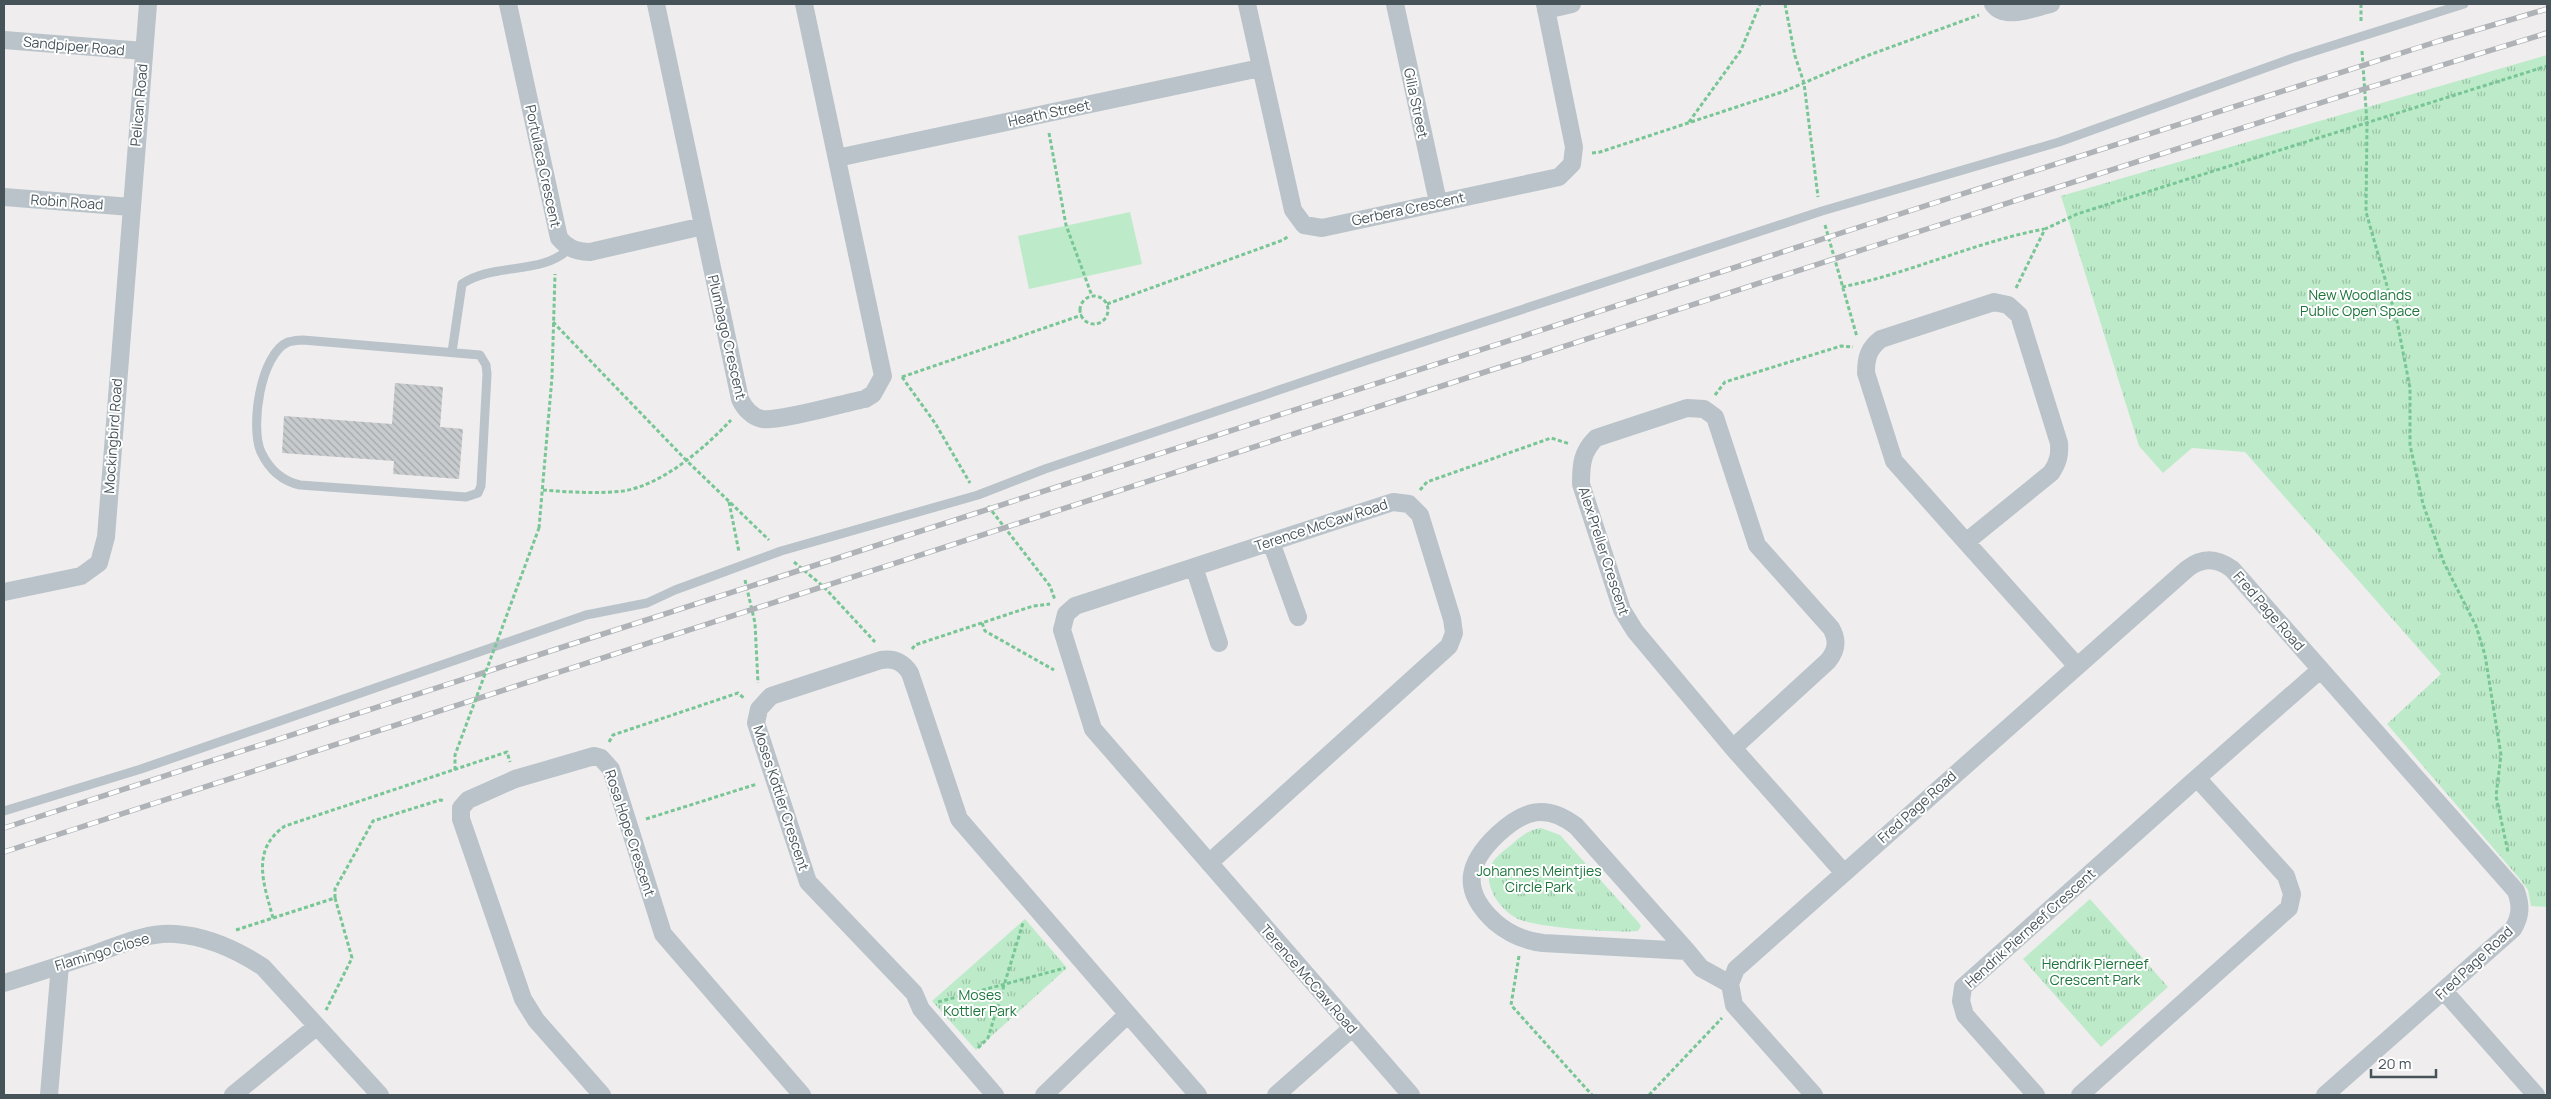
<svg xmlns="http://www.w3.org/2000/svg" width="2551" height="1099" font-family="Manrope,sans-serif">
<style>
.park{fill:url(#park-tufts)}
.pitch{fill:#bdebc9}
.building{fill:url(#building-back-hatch)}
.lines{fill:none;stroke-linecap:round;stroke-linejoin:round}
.path{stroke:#78c695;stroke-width:3;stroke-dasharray:4 2.5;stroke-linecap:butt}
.lane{stroke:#b9c3c9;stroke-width:9}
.street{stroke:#b9c3c9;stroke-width:18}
.rail-casing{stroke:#afb3b7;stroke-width:5.5}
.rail{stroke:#fff;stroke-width:4;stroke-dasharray:11;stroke-linecap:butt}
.path-bridge{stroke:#78c695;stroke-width:3;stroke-dasharray:4 2.5;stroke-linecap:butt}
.labels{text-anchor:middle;stroke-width:4;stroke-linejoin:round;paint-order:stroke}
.street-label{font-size:14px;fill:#465359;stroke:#fff}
.park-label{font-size:14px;fill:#1d753c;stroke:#fff}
</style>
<defs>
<pattern id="park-tufts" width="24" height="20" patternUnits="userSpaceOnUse" patternTransform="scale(1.25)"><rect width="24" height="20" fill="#bdebc9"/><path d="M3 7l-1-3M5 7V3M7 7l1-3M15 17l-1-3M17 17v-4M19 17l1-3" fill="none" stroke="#9bc1a6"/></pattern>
<pattern id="building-back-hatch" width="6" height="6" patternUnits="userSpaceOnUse" patternTransform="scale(1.25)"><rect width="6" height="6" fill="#c7cbce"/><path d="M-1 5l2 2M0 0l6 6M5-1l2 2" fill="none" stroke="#a3a7aa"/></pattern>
</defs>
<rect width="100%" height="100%" fill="#efeded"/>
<path class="park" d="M2547,55V907L2531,906L2528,890L2519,878L2387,724L2441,674L2245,452L2192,448L2163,473L2139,446L2061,196Z
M1541,828L1560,835L1639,923L1641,926L1638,931C1616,933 1535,928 1516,918C1497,907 1480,881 1494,860C1499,854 1506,849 1511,845C1521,836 1528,830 1541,828Z
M2090,899L2168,987L2101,1047L2023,959Z
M1025,919L1067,968L976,1050L932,1001Z"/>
<path class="pitch" d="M1130,212L1142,264L1029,289L1018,236Z"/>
<path class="building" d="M395,383L443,387L440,427L463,429L459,479L393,474L394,461L282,453L284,416L392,424Z"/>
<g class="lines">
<path class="path" d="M1785,4L1795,56L1804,83L1818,197
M2361,4V22
M2362,51L2367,123L2366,212L2397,321L2410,388V445L2423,504L2444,563L2476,626L2485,655L2501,755L2496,796L2508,852
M1689,122L1741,50L1760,4
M1049,133L1066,225L1092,296
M1592,153L1600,152L1785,91L1869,55L1979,15
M1825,225L1857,337
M1842,287C1911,273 1975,242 2044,229
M2016,288L2045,229L2077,214L2547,66
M1080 310a14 14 0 1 1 28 0a14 14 0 1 1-28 0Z
M1107,304L1283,240L1289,236
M553,322L685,459L769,540
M902,377L935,423L970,483
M902,377L1082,315
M1715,395L1725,382L1841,346L1853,347
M543,490C569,492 597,494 623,491C662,485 705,448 731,420
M1420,490L1427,482L1551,438L1570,444
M729,502L739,552
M988,506L1050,586L1055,600
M539,528L552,377L555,274
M794,562L824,587L875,642
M745,580L755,623L758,683
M982,623L985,631L1054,670
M912,649L915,645L1033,606L1050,604
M609,742L613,735L738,693L745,699
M646,819L757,784
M335,898V889L373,821L440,800L445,801
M273,918C264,884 250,850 285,826L507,752L510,762
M236,930L335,898L352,958L326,1010
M1519,956L1511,1005L1592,1095
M938,1002L1065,968
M978,1048L988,1038L1023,923
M1649,1095L1722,1018"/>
<path class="lane" d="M303,340L480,355L486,365L487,374L481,486L478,493L466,497L300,485C282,481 269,469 261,452C250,428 260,354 288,342C292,341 299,340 303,340Z
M452,352L462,284C493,262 542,276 570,248
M4,811L141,769L586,615L647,603L675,590L781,551L978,495L1045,469L1368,360L1822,211L2059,142L2293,58L2464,4"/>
<path class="street" d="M508,4L559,238C567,248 576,252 590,252L703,226
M656,4L740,399C744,408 752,417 762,419C779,422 844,403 865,399L873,394L883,376L804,4
M1247,4L1293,210L1304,225L1322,228L1559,177L1572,164L1574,147L1545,4
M1395,4L1438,202
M1993,4C2005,21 2035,7 2051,4
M1546,10L1572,4
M4,40L144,51
M837,158L1260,68
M4,197L131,207
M1994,302L2008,305L2019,315L2059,443C2060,455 2058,463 2051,473L1966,542L1894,461L1866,373C1866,357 1869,348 1881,339Z
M1271,542L1298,617
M1966,542L2076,665
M1194,567L1219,643
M4,592L81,576L99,563L106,537L148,4
M1733,748L1828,661C1837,650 1838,640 1831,628L1757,545L1715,417L1704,409L1687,408L1596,438C1582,452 1581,464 1581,484L1622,610L1635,631L1733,748L1844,873
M2197,778L2320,670
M1209,863L1449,646L1454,633L1452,619L1420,515L1409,504L1393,502L1075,606L1066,614L1062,630L1093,729L1411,1095
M1687,951L1543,943C1525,941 1509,934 1495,922C1460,890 1467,863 1498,834C1524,810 1546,803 1576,826L1687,951L1701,968L1730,984
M4,983C34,974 64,964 94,954C120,945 147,932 175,934C206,936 237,950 263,967L380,1095
M2444,991L2536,1095
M49,1095L60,965
M233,1095L317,1026
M602,1095L536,1020L523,999L461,819V808L468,800L515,779L594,756L601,758L611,769L663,934L802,1095
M995,1095L921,1009L914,993L808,882L756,723L759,709L771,696L881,660C894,658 903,662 910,673L959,819L1198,1095
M1044,1095L1128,1014
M1276,1095L1352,1028
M1814,1095L1734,1005L1730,984L1736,969L2187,569C2202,557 2217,558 2232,569L2516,891C2521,905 2521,916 2513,929L2325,1095
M2036,1095L1965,1015L1961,1001L1963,987L2197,778L2286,876L2292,894L2289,908L2080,1095"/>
<g class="rail-casing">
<path id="rail" d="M4,828L1875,222L2439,41L2547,9
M4,852L1877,245L2364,89L2547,33"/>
</g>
<use href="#rail" class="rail"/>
<path class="path-bridge" d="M455,770V755L539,528"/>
</g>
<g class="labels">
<g class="street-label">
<text transform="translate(74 46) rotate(5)" y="5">Sandpiper Road</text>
<text transform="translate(1416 103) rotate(78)" y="5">Gilia Street</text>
<text transform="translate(139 105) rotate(-85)" y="5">Pelican Road</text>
<text transform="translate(1049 113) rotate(-12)" y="5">Heath Street</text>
<text transform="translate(543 166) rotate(78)" y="5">Portulaca Crescent</text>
<text transform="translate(67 202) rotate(4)" y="5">Robin Road</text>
<text transform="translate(1408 209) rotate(-12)" y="5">Gerbera Crescent</text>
<text transform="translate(727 337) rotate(77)" y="5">Plumbago Crescent</text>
<text transform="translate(113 436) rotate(-86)" y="5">Mockingbird Road</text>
<text transform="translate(1321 525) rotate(-18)" y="5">Terence McCaw Road</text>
<text transform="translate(1604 551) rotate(72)" y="5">Alex Preller Crescent</text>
<text transform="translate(2269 611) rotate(49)" y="5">Fred Page Road</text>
<text transform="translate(781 798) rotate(72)" y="5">Moses Kottler Crescent</text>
<text transform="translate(1917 807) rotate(-42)" y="5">Fred Page Road</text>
<text transform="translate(630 833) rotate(72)" y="5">Rosa Hope Crescent</text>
<text transform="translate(2030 928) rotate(-42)" y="5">Hendrik Pierneef Crescent</text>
<text transform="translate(102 952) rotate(-17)" y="5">Flamingo Close</text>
<text transform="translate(2474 963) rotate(-43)" y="5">Fred Page Road</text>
<text transform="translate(1309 979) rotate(49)" y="5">Terence McCaw Road</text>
</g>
<g class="park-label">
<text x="2360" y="300">New Woodlands<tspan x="2360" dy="16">Public Open Space</tspan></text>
<text x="1539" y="876">Johannes Meintjies<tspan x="1539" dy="16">Circle Park</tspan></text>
<text x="2095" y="969">Hendrik Pierneef<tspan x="2095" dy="16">Crescent Park</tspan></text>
<text x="980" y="1000">Moses<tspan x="980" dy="16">Kottler Park</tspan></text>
</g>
</g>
<rect width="2551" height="1099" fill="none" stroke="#465359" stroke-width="10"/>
<path d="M2371 1069v8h65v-8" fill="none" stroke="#465359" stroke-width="2.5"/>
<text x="2378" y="1069" font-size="15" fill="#465359" stroke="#ffffff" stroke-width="4" paint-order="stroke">20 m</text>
</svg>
